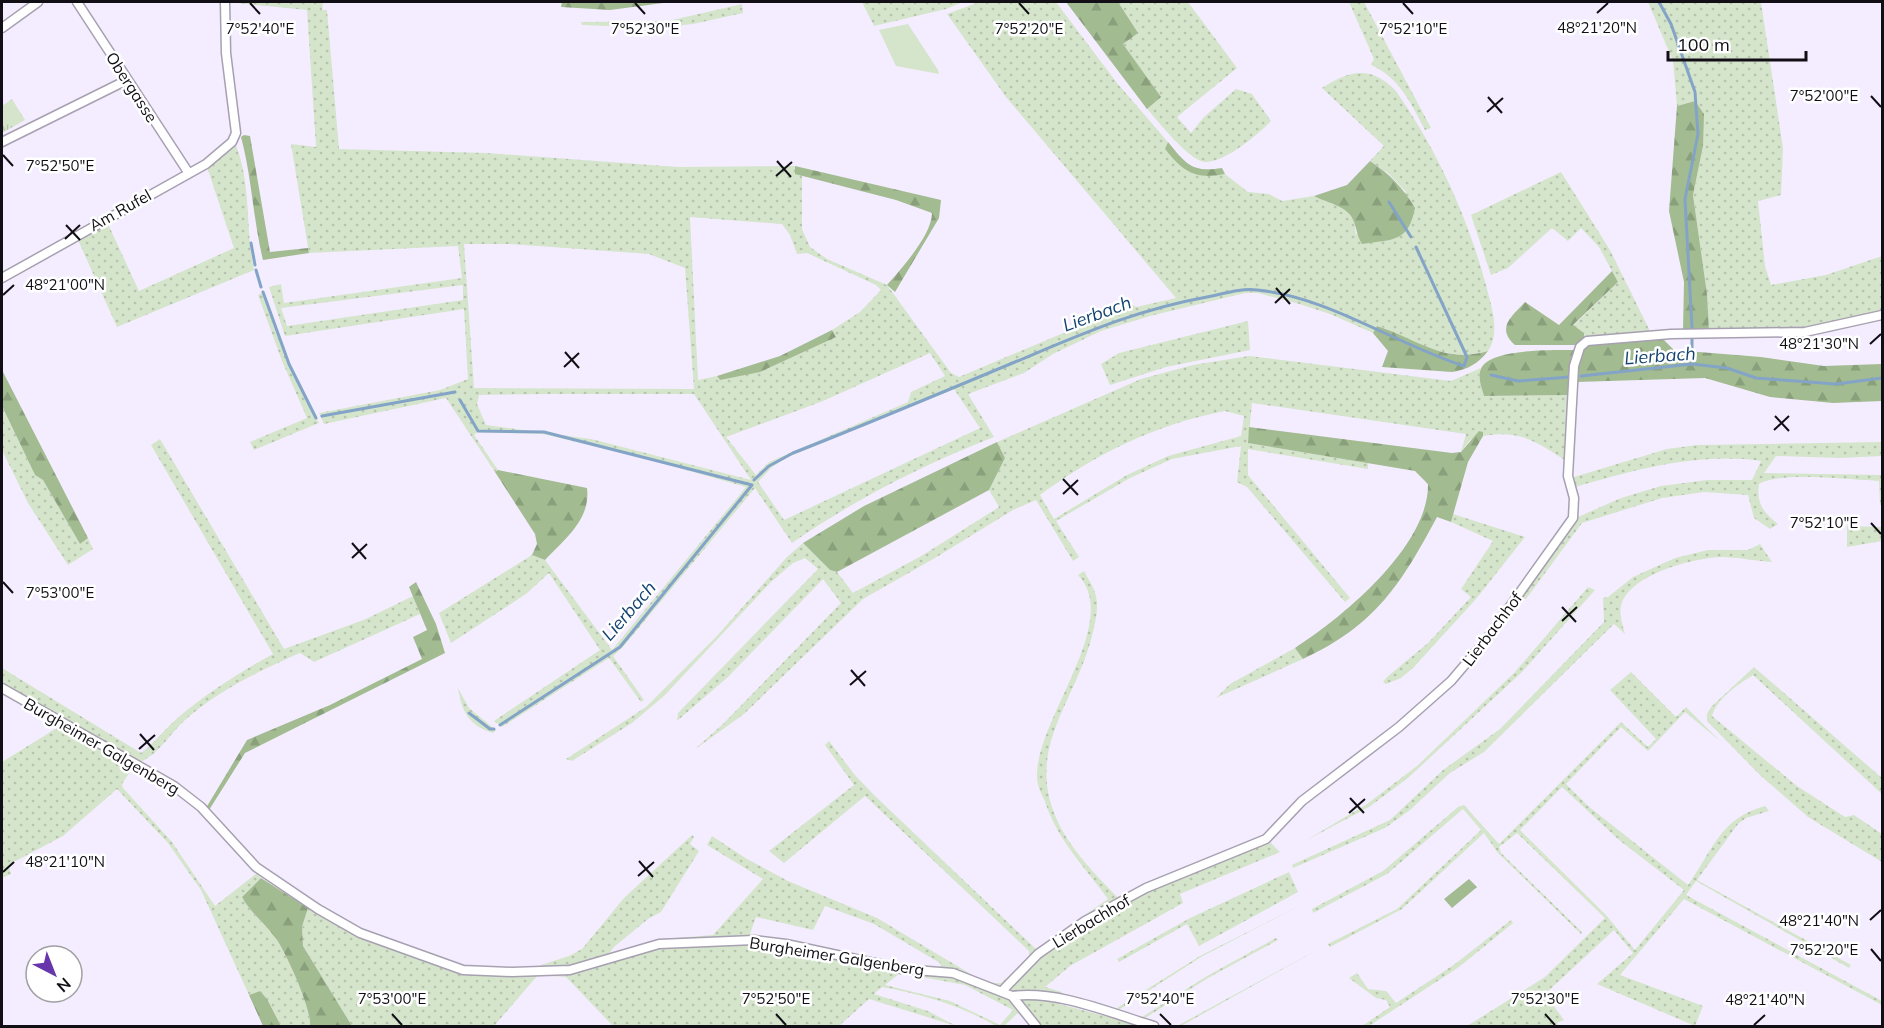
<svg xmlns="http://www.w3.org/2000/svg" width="1884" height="1028" font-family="Mulish,sans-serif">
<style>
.grass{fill:url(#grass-dots);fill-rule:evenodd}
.forest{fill:url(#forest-firs)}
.park{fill:url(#park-tufts)}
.pitch{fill:#d5e5cb}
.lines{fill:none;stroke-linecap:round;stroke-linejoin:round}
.stream{stroke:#83a4c7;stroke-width:3}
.street-casing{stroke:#a7a0b1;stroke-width:11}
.street{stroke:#fff;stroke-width:8}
.ticks{fill:none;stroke:#110f15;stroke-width:2}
.labels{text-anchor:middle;stroke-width:5;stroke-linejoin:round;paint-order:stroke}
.street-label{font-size:16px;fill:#110f15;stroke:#fff}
.water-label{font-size:18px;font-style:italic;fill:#134471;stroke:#fff}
.ticks-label{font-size:15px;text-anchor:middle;fill:#110f15;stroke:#fff;stroke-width:5;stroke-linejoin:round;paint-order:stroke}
</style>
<defs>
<pattern id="grass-dots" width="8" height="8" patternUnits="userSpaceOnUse" patternTransform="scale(1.5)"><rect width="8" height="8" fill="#d5e5cb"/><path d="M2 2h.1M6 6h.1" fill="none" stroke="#b6c3ad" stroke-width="1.8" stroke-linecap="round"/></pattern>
<pattern id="forest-firs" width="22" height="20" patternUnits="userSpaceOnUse" patternTransform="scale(1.5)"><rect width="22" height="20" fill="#a2bb91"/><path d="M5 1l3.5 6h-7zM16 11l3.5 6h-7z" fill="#8aa07c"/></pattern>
<pattern id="park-tufts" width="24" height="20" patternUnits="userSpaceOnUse" patternTransform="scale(1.5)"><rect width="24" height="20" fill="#d5e5cb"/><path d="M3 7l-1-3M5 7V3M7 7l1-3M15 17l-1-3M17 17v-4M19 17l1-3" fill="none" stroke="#b6c3ad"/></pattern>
</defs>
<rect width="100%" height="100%" fill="#f4edff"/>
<path class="grass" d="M227,2H323L322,10H327L339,149L486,153L678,167L795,166V173L802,175V229L810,247L827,259L887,285L951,373L959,377L1132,304L1136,307L1176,298L1006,97L947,14L979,2H1056L1117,83L1168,142L1165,149C1180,168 1201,179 1225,174L1248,192L1269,194L1282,201L1314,196L1344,208L1354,220L1356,235L1406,192L1388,173L1370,161L1384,146L1322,88C1350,70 1371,65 1396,91C1437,150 1467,215 1486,285C1491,306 1501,331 1488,351C1449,362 1418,344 1384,328L1377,326L1373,333L1330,314L1296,303L1258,293H1245L1150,316L1101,331L1053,354L1024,373L968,394L994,437C924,464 854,500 792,543L755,488L623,647L613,656L644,700L641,702L609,658L502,727L494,721L600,650L549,573L526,594L451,643L439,613L532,555L545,560L612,650L746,487L651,460L543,434L478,432L474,435L498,470L495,472L446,398L324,424L319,413L440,390L468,379L464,309L285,336L269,287L281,284L284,303L462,278L458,246L309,253L291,144L316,147L307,10ZM690,217L782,224L790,235L797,254L807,253L876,285L881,290L860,312L832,330L835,337L720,380L717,376L698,380ZM464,244H510L649,254L685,268L694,389L474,388ZM463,285V300L287,326L281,308ZM930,353L945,376L911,392L908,402L769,462L756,475L726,437L823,401ZM954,389L980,428L784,520L758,482L772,467L788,457ZM554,394H694L751,480L591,439L486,425L477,404L479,395Z
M862,2H963L946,9L874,26Z
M1118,2H1188L1237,68L1177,117L1191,133L1204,117L1236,89L1252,94L1271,121C1259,134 1224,163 1205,162C1188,160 1159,122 1147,109L1160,97L1122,44Z
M1349,2H1364L1431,128L1425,130C1412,105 1399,77 1371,65L1374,59Z
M1648,2H1761L1783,148L1781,195L1758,201L1765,266L1771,285L1826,275L1882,256V310L1818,326L1709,330L1707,294L1693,195L1703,146L1695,101L1677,106L1673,61Z
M742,4L743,13L693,24L656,28L582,25L581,22L668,21Z
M235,143C252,184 245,228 254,270L117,327L78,240L108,224L139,291L234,248L207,167Z
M1561,172L1610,250L1650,331L1584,338L1583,333L1573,326L1618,282L1599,247L1581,228L1568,241L1552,228L1508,268L1491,275L1471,215Z
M262,293L288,364L319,423L254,450L250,442L307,418L282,361L258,295Z
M1248,321L1250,350L1166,367L1110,385L1101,364L1119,353Z
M1249,356L1451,381L1481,368L1479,377L1484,396L1570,395L1566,461C1536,441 1520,430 1483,436V432L1469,441L1461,452L1466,434L1252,403L1248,443L1368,463V469L1248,449V475L1350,598L1345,602L1247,487L1237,482L1241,446L1172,459L1130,478L1056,521L1079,557L1073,561L1036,500L1013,510L935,558L863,599L744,714L694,750L724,723L841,603L823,579L728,677L677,721L678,713L818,569L805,558L793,563L771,582L664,696L632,723L572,761L566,759L646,707L716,637L787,557L803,543L830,570L837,572L853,593L923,555L999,507L989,490L1005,458L997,442L1141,379L1193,365ZM1225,411L1244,416L1241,436L1168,456L1127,475L1054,519L1040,495C1095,454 1157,424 1225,411Z
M2,406L35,475L43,480L80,544L88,538L93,549L68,565L28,503L2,450Z
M160,439L284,649L366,619L413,596L420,614L314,662L300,653C259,671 217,691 184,721C169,735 159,754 140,762L2,684V668L141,753C156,742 166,727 181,715C209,692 242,671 273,654L151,445Z
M1882,442V456L1840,458L1776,456L1764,473L1882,475V505H1880L1879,481C1851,480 1780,471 1759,484C1756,503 1763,512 1778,524L1770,529L1754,518L1748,495L1704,492L1662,498L1582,523L1526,599L1520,597L1578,517L1621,498L1661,486L1707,480H1752L1761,461C1698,452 1635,470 1575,487L1574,477L1667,449L1697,445Z
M1453,514L1525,537L1476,599L1413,668L1401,678L1386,684L1383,682L1387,677L1428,643L1471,597L1461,589L1493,541L1451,522Z
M1847,526L1882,527V541L1847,547Z
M1760,544L1772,562C1755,561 1738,557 1721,557C1693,558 1628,575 1621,606C1619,615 1623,626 1625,634L1614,624L1484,752L1450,773L1410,810L1385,828L1293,868L1292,865L1390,820L1443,770L1500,729L1604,622L1603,598L1608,597L1633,577L1675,558L1708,550H1748Z
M1084,571C1088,579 1094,587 1096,596C1099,610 1095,623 1092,636C1074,707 1020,752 1062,830C1076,855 1097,876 1117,897L1254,841L1257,847L1271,843L1280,852L1180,894L1183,903L1070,966L1045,987L1062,992L1059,1004L1144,1026H1030L1018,1013L1004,1026H996C962,1006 922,994 882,987L874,994L928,1011L956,1026L869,999L839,1026H613L566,977L538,975L494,1026H352L303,946L302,928L308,908L364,939L463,972L542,968L541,965L569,956L582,949L624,898L692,835L694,837L690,844L699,851L661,912L648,919L614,947L608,955L662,939L713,935L763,879L707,845L712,836L747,859L788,881L877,918L974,976L990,983H1001L1029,958V951L865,796L784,863L769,851L854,785L825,745L829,741L854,774L874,795L1036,949L1108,899C1083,864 1058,842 1044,799C1041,793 1037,785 1037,777C1035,720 1123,622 1078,575ZM825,906L874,924L940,963L941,967L901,964L750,934L756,917L813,930ZM900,973L965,985L1013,1010L1000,1025L950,1001L885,985Z
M1588,587L1595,590L1522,672L1408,778L1369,807L1305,841L1367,804L1417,766L1515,672Z
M1295,648L1303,659L1216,698L1230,684Z
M1754,667L1882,778V794L1753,675C1738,685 1718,697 1712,716L1797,786L1845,817L1854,815L1882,834V862L1808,817L1761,776L1707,721V714L1711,707Z
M1631,672L1676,717L1686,707L1720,741L1685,712L1648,751L1621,727L1566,784L1588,806L1688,885C1713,850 1720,818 1765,806L1769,811L1746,818L1738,824L1697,880L1851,965L1849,968L1696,881L1686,895L1882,1001V1005L1684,899L1620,975L1703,1006L1695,1026L1597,984L1633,953L1614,930L1545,994L1564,1020L1557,1023L1559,1026H1467L1545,977L1605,918L1517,833L1499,847L1501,853L1582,932L1581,934L1498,853L1484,833L1402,909L1330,947L1328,944L1397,909L1481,830L1463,809L1387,874L1313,913L1312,909L1383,871L1458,807L1464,805L1499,844L1621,722L1648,747L1656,739L1610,690ZM1562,787L1619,840L1684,890L1635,950L1606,915L1520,830Z
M458,688L469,708L496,730L493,733C469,726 462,712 458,688Z
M60,726L128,763L127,771L130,772L122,784L123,788L172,842L215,906L257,873L261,878L242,897C251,914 266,925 277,940C287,955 312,1010 310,1026H281L267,999L260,991L249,995L201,890L168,843L117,789L63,836L12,863L9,866L11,874L2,878V762Z
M1289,872L1298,892L1199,946L1187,924L1119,962L1117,959L1190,918Z
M1303,904L1201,957L1117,1011V1008L1200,956Z
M1511,920L1513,923L1459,967L1369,1026H1362L1390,1007L1386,1000L1376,998L1349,978L1357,973L1368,989L1386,991L1396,1003L1455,964Z
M1276,938L1278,940L1208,978L1142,1020L1139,1019L1207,976Z
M1324,946L1181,1026H1177Z"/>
<path class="forest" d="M562,2H671L610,10L561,7Z
M1066,2H1118L1138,33L1123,44L1161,97L1147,109Z
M1695,101L1704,114L1703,146L1693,195L1707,294L1709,330H1683L1684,282L1669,211L1677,106Z
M244,135L250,136L270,252L308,248L309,253L263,260C253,219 252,178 241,137Z
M1168,142C1186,164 1192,173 1222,168L1225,174C1196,180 1183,172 1165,149Z
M1370,161C1390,174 1403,188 1415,208C1408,243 1393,239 1362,244C1357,236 1357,230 1354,222C1349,206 1327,203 1314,196L1347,185Z
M795,166L941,200L939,218L895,292L887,285C901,269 932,235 932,213L896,200L795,174Z
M1612,271L1618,282L1573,325L1584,333V338L1577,345H1515C1496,328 1511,317 1525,302L1559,325Z
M1377,326C1418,339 1442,364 1488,351C1479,363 1467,370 1452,372L1382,367L1388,351L1373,333Z
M832,330L836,337L760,372L720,380L717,376L780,356Z
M1661,337L1674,350L1761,357L1824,366L1882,364V401L1833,403L1770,397L1705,378L1576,382L1577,367L1584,347L1591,343Z
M1575,350L1570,395L1484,396C1482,388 1477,377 1481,369C1489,348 1556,350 1575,350Z
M2,370L88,538L80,544L43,480L35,475L2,406Z
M1249,427L1452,453L1461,452L1479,431L1483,432V436L1468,462L1451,522L1437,517C1401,584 1376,625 1303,659L1295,648C1343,617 1429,546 1428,484L1415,471L1248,443Z
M997,442L1005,458L989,490L837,572L830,570L803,543L864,506Z
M498,470L587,488C591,519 565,539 545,560L532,555L537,544L535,534L495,472Z
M416,582L436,624L445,653L245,753L209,810L206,808L247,740L330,705L422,659L413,637L427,630L409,587Z
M261,878L308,908L302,927L303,946L352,1026H310C312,1010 287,955 277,940C266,924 251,914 242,897Z
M1469,879L1477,887L1452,908L1444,899Z
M260,991L267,999L281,1026H263L249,995Z"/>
<path class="park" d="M12,99L25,120L2,133V106Z"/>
<path class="pitch" d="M908,24L938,70L939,74L896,66L879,30Z"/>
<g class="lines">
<path class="stream" d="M1659,2L1671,24L1695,92L1698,134L1685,199L1692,328
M1389,202L1411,237
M251,243L255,265
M256,270L261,287
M263,292L289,364L316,418
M1692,338V364
M1491,375L1518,381L1570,377
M1581,376L1692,364L1727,368L1756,378L1836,384L1882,378
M460,400L478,431L544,432L752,485L620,647L500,725
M322,416L455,392
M754,480L769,466L793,453C867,424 941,393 1015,362C1082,334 1135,310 1207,297C1223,294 1240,288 1257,290C1329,297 1395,344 1464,366L1467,357L1416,247
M469,713L490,729H494"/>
<g class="street-casing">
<path id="street" d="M77,2L188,172
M2,28L38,2
M2,142L127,80
M2,278L206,164L232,142L236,133L226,53L225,2
M2,688L174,786L201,807L256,867L318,909L360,933L463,970L512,972L570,970L659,944L754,940L786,944L902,969L953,973L1012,996L1036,1026
M1002,991L1038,954L1085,921L1146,888L1266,839L1302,801L1399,727L1451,681L1486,640L1573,518L1574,498L1568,476L1574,366L1580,347L1587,341L1671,334L1805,332L1882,315
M1012,996C1058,990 1110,1013 1154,1026"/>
</g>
<use href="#street" class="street"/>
</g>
<path class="ticks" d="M250,3L260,14M635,3L645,14M1019,3L1029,14M1403,3L1413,14M1597,13L1608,3M1871,96L1881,107M1488,97L1502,113M1487,112L1503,98M3,155L13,166M777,161L791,177M776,176L792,162M66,225L80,240M65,239L80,225M1276,288L1290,304M3,295L14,285M1275,303L1290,289M1870,344L1881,334M565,352L579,368M564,367L579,353M1775,416L1789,431M1774,430L1789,416M1063,479L1078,495M1063,494L1078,480M1871,523L1881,534M352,543L366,559M352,558L367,544M3,582L13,593M1562,607L1576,622M1562,621L1577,607M851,670L865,686M850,685L866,671M140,734L154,750M139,749L155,735M1350,798L1364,813M1349,813L1365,799M639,861L653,877M3,872L14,862M638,876L654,862M1870,920L1881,910M1871,949L1881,961M392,1014L402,1025M776,1014L786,1025M1160,1014L1171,1025M1545,1014L1555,1025M1754,1025L1765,1015"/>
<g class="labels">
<g class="street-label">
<text transform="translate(132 87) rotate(57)" y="6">Obergasse</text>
<text transform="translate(120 210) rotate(-29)" y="6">Am Rufel</text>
<text transform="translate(1492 629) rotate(-53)" y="6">Lierbachhof</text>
<text transform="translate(102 746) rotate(30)" y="6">Burgheimer Galgenberg</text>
<text transform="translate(1091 921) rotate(-31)" y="6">Lierbachhof</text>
<text transform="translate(837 956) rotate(9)" y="6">Burgheimer Galgenberg</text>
</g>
<g class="water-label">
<text transform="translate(1097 314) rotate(-20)" y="6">Lierbach</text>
<text transform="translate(1660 356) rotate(-4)" y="6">Lierbach</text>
<text transform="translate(629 611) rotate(-49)" y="6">Lierbach</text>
</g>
</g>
<g class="ticks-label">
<text x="1597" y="33">48°21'20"N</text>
<text x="260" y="34">7°52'40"E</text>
<text x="645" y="34">7°52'30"E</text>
<text x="1029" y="34">7°52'20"E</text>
<text x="1413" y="34">7°52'10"E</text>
<text x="1824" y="101">7°52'00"E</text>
<text x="60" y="171">7°52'50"E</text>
<text x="65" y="290">48°21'00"N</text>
<text x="1819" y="349">48°21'30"N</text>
<text x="1824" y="528">7°52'10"E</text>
<text x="60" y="598">7°53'00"E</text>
<text x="65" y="867">48°21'10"N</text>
<text x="1819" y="926">48°21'40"N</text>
<text x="1824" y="955">7°52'20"E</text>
<text x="392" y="1004">7°53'00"E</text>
<text x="776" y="1004">7°52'50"E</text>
<text x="1160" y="1004">7°52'40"E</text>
<text x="1545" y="1004">7°52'30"E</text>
<text x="1765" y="1005">48°21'40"N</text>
</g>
<rect width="1884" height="1028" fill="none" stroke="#110f15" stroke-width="6"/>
<g transform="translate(54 974) rotate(138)"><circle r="28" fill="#ffffff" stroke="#a09fa1" stroke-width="1.5"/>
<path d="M0-4.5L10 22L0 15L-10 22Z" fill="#6736ad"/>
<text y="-9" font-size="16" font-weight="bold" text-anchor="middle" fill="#110f15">N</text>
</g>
<path d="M1668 51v9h138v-9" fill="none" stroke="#110f15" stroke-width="3"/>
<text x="1677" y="51" font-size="18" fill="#110f15" stroke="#ffffff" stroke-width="4.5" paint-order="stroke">100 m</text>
</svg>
